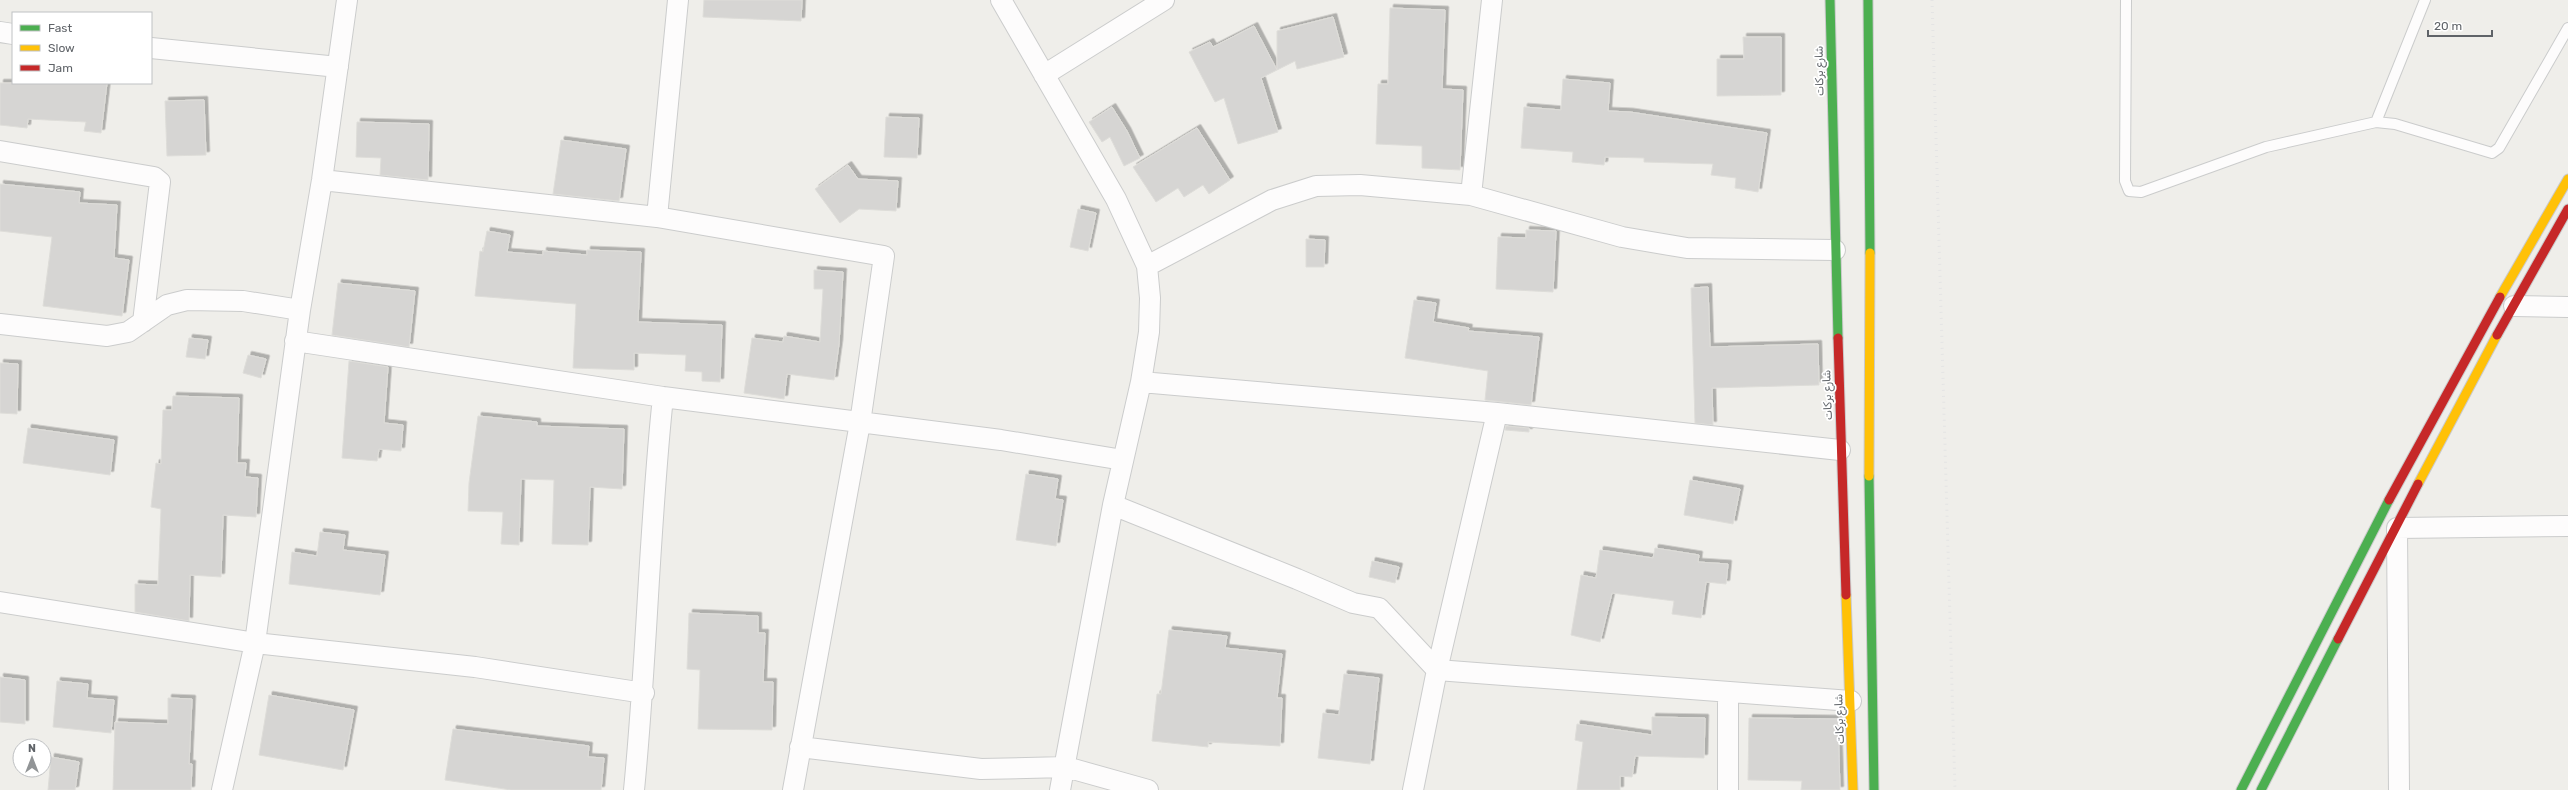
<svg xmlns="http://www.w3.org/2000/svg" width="2568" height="790" font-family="Rubik,Vazirmatn,sans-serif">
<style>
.building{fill:#d6d5d3;stroke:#deddd9;filter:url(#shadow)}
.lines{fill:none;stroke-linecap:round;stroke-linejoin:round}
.lane-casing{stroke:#cbcccc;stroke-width:12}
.street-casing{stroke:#cbcccc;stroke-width:22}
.fast-casing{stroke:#cacacb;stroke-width:11}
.slow-casing{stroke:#cacacb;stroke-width:11}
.jam-casing{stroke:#cacacb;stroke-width:11}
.lane{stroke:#fdfcfc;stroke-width:10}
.street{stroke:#fdfcfc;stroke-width:20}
.fast{stroke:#4caf50;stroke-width:9}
.slow{stroke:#ffc107;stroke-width:9}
.jam{stroke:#c62828;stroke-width:9}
.rail{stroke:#e4e4e4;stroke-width:3;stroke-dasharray:1 5;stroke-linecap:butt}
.labels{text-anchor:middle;stroke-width:3.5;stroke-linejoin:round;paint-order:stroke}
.street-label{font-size:11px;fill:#5f6368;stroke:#fff}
</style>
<defs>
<filter id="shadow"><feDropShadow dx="3.5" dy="-3.5" stdDeviation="0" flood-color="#0004"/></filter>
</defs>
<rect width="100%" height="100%" fill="#efeeea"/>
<path class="building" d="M704,0H802L801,21L703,17Z
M1390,8L1445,10L1442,89L1463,90L1460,170L1422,168V146L1376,144L1378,84H1388Z
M1333,17L1344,57L1297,69L1295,61L1261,78L1278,132L1238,144L1224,98L1215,102L1189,52L1210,42L1213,47L1254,26L1277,70V31Z
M1743,37H1781V95L1717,96V59H1744Z
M1563,79L1610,83L1608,111L1630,112L1767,133L1758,192L1735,188L1736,178L1711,175L1713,164L1644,162V158L1605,157L1604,165L1572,162L1573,152L1521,148L1524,107L1561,110Z
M0,83H107L101,133L84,131L86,122L28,119L27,128L0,125Z
M204,100L206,155L167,156L165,101Z
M1112,107L1127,131L1140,158L1124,166L1110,137L1102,142L1089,122Z
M886,117L919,118L917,158L884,157Z
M357,122L429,124L428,180L380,175L381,158L356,157Z
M1197,128L1230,180L1209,194L1203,185L1184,197L1178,188L1156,202L1133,167Z
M561,140L626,149L619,201L553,194Z
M848,165L858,179L898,181L896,211L859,209L840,223L815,189Z
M0,184L80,192L79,203L117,205L114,258L129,260L122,316L43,306L52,237L0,231Z
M1078,209L1096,213L1088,251L1070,247Z
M1526,230L1556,231L1553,292L1496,289L1498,237L1526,238Z
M487,231L510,235L507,252L543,255V251L587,255V250L641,252L638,322L722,325L720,382L702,381V372L685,371L686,355L634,353V370L573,368L576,304L475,296L480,251L483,252Z
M1306,239L1325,240L1324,267H1306Z
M814,270L843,272L839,344L834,380L787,374L784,399L744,393L752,338L783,342L784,336L820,342L823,289H814Z
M338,283L415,291L409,347L332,335Z
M1708,287L1710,347L1818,344L1819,385L1712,388L1713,425L1695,423L1691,288Z
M1414,300L1436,303L1433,322L1469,328L1468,331L1539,337L1531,405L1485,400L1488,371L1405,358Z
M189,338L208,340L205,359L186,357Z
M248,355L266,359L261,378L243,373Z
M349,361L388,367L384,423L403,425L401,451L379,449L377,461L342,458Z
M0,363L18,364L17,414L0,413Z
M173,396L239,398L237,463H246L245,477L258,478L256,517L223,515L221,577L190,575L189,621L135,612V584L158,585L161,509L151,507L156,463L161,464L163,410H172Z
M478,416L537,422V426L624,429L622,489L590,487L588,545L552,544L554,480L521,479L519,545L501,544L503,512L468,511L469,483Z
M1506,426L1529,428V432L1505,430Z
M28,428L114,440L110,475L23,463Z
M1026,474L1058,479L1055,499L1063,500L1056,546L1016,540Z
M1690,480L1740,489L1733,524L1684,515Z
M320,532L345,535L343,550L385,555L380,595L289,584L292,552L317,556Z
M1655,548L1699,555L1698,562L1728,564L1726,584L1706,582L1701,618L1672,614L1674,601L1612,593L1600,642L1571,635L1581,575L1596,578L1600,550L1653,558Z
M1372,561L1399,567L1395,583L1369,577Z
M689,613L758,616V633H765L763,682H773L772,730L698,729L700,670L687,669Z
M1169,630L1227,636L1225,648L1282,654L1277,698H1282L1280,746L1208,742V747L1152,741L1157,694H1161Z
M1344,674L1379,678L1370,764L1318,758L1323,713L1339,715Z
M0,677L25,680V724L0,722Z
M57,681L88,684L87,698L114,700L111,733L53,727Z
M269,695L354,710L343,770L259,755Z
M168,698L192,699L189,764H192L191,790H113L115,722L168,724Z
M1652,717L1705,718L1704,758L1635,756L1632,777L1620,776V790H1577L1583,742L1575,740L1577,724L1652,735Z
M1749,718L1838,719L1840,790H1801L1802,781L1748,780Z
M453,729L589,746L588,757L604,758L601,790H511L445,780Z
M51,757L79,762L75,790H48Z"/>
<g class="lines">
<g class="lane-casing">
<path id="lane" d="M2126,0L2125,181L2129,191L2141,192L2266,147L2376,122L2395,124L2492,153L2499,148L2568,28
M2376,122L2425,0"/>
</g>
<g class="street-casing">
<path id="street" d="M1001,0L1116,199L1147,266L1150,298L1149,332L1141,382L1113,505L1060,790
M0,32L13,34
M151,48L338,67
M1044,75L1164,0
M0,151L154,177L160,182L143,322
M322,180L657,217L884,256L860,423L793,790
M1471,195L1492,0
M657,217L678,0
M1147,266L1272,200L1316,186L1360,185L1471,195L1622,237L1687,248L1835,250
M2514,306L2568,307
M0,324L107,336L128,332L167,305L187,300L243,301L300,310
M295,341L663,397L1001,440L1123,460
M1141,382L1497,413L1840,450
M1113,505L1297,579L1353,603L1379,608L1437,670L1851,701
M0,602L255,643L475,667L644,693
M800,747L981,769L1066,767L1148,790
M222,790L255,643L300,310L322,180L347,0
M634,790C647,659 649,528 663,397
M1413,790L1437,670L1497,413
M1728,790V692
M2399,790L2397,528L2568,526"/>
</g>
<g class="fast-casing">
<path id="fast" d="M1830,0L1838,338
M1868,0L1870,253
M1869,476L1874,790
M2241,790L2389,500
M2261,790L2338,639"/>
</g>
<g class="slow-casing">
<path id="slow" d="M2500,297L2568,179
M1869,476L1870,253
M2418,484L2497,335
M1846,595L1853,790"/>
</g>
<g class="jam-casing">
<path id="jam" d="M2497,335L2568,209
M1838,338L1846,595
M2389,500L2500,297
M2338,639L2418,484"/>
</g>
<use href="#lane" class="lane"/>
<use href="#street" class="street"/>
<use href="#fast" class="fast"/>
<use href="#slow" class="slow"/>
<use href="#jam" class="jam"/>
<path class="rail" d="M1932,0L1955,790"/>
</g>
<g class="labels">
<g class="street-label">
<text transform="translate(1819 71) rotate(-91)" y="4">شارع بركات</text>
<text transform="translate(1827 395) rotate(-92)" y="4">شارع بركات</text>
<text transform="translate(1839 719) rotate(-92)" y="4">شارع بركات</text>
</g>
</g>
<rect x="12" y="12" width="140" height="72" fill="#ffffff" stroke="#bfc1c3"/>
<rect x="20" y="25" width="20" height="6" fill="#4caf50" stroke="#bfc1c3"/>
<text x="48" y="32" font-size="12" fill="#5f6368">Fast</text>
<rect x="20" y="45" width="20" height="6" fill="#ffc107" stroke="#bfc1c3"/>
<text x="48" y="52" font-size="12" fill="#5f6368">Slow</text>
<rect x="20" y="65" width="20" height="6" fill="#c62828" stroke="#bfc1c3"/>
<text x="48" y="72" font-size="12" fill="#5f6368">Jam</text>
<g transform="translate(32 758)"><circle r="19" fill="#ffffff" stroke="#bfc1c3"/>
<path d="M0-3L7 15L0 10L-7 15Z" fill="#919496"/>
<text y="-6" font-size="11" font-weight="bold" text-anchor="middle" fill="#5f6368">N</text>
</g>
<path d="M2428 30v6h64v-6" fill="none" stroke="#5f6368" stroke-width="2"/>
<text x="2434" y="30" font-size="12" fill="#5f6368" stroke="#ffffff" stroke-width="3" paint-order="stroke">20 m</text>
</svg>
